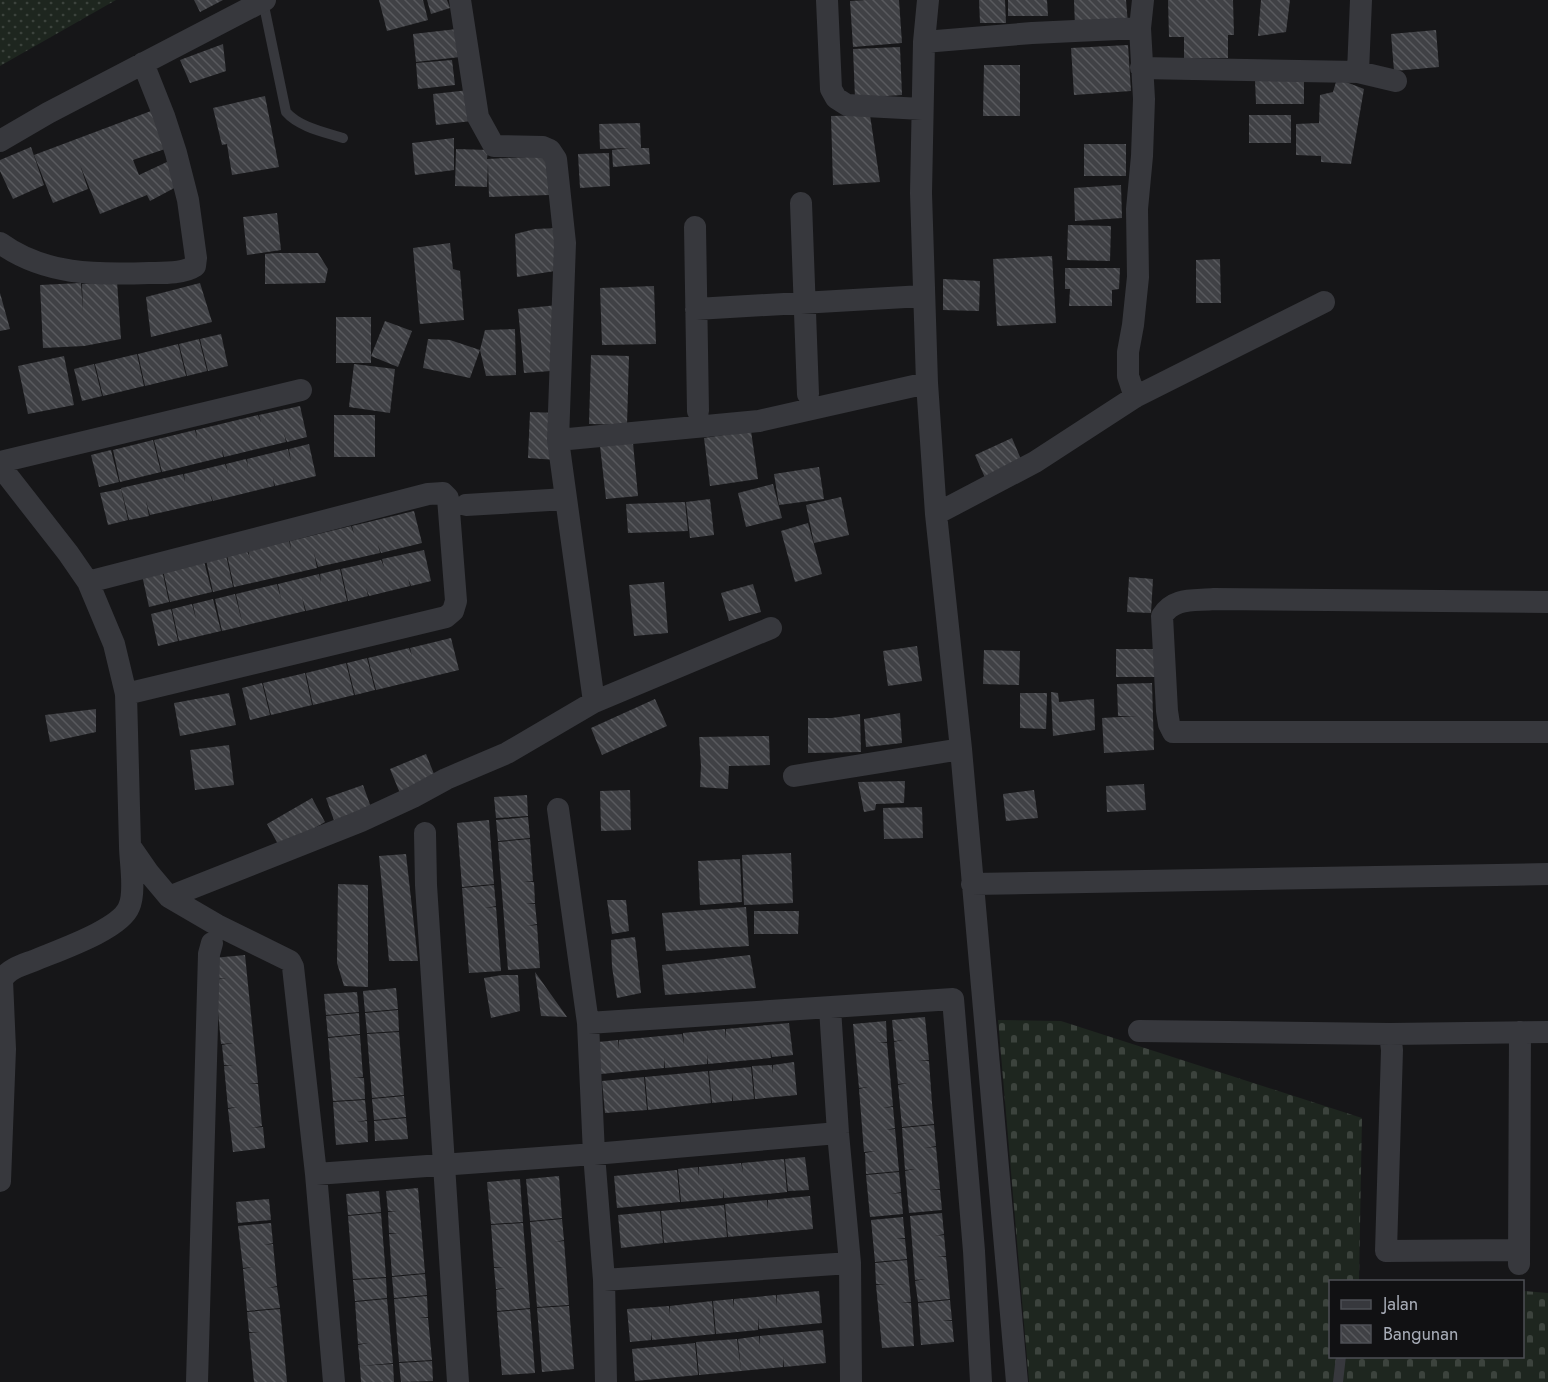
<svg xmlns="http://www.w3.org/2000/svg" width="1548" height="1382" font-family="Jost,sans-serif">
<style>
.grass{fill:url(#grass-dots)}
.cemetery{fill:url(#cemetery-stones)}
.building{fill:url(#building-back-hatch)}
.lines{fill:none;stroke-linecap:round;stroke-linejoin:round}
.lane{stroke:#37383d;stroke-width:10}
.street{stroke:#37383d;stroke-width:22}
</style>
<defs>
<pattern id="grass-dots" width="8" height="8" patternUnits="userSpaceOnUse" patternTransform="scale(1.5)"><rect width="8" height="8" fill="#1e261f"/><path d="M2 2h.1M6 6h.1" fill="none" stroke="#3c433d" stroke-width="1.8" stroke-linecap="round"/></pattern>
<pattern id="cemetery-stones" width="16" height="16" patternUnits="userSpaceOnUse" patternTransform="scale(1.5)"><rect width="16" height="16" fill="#1e261f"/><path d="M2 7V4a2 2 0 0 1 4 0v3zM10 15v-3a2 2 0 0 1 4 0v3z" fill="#3c433d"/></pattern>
<pattern id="building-back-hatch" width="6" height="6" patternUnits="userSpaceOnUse" patternTransform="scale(1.5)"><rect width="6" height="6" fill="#404145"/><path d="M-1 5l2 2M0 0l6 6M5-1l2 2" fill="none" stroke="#595a5e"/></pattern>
</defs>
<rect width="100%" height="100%" fill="#161618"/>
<path class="grass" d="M0,0H116L0,66Z"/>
<path class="cemetery" d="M998,1020L1061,1021L1362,1118L1359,1281L1330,1282V1356H1522L1523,1291L1548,1293V1382H1029Z"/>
<path class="building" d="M194,0H223L200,12Z
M379,0H423L428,20L387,31Z
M427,0H447L450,8L431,14Z
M867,0H899L902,43L853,47L850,1Z
M979,0H1005L1006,23H980Z
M1008,0H1047L1048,16H1008Z
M1074,0H1126L1128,24L1075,27Z
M1168,0H1233L1234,35H1228V58H1184V37H1169Z
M1261,0H1290L1286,32L1258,36Z
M457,29L460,57L416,62L413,34Z
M1436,30L1439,67L1394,71L1391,34Z
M223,44L226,71L190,83L180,60Z
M1128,45L1131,91L1074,95L1071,48Z
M900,47L902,95L855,98L853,49Z
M452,60L455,85L418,89L416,63Z
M984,65H1020V116H983Z
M1255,80H1304V104H1256Z
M1336,82H1346L1364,89L1351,164L1321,162V156L1296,155V124L1319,123L1320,95L1333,92Z
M469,90L472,121L436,125L433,94Z
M265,96L279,167L232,175L227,144L222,145L213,108Z
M151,111L165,149L133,160L139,175L169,161L178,186L150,201L147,195L100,214L80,165L88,189L53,203L34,155Z
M870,115L880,182L833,185L831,116Z
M1249,115H1291V143H1249Z
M640,123L641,148H649L650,164L613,167L612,150L629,148L600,149L599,124Z
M454,138V170L415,175L412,143Z
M1084,144H1126V176H1084Z
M31,147L44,185L13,199L0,171V160Z
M456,149L488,150L487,159L547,156L549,195L489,197L488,163L487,187L455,186Z
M609,153L610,186L580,188L578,154Z
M1121,185L1122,218L1075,221L1074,188Z
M277,213L281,250L247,255L243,217Z
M1068,225L1111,226L1110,261L1067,260Z
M558,228L561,270L517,277L515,234L535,229Z
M450,243L453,269L460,271L464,320L420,324L413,248Z
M277,253H318L328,269L325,283L265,284V254Z
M1052,256L1056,323L997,326L993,259Z
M1220,259L1221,303H1196V260Z
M1065,268H1120L1119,289L1112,290V306H1069L1070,289H1065Z
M943,279L980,281L979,311L943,310Z
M117,281L121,339L84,346L43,348L40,285L81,283L83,312L82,284Z
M200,283L212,322L151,337L146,297Z
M654,286L656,344L602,345L600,288Z
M0,293L10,329L0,331Z
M558,305L564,370L524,373L518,309Z
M336,317H371V356L385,321L412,331L398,367L371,356V363H336Z
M515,329L516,375L486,376L480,350L470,378L423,368L428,339L450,340L480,350L485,330Z
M221,334L228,366L208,371L200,339Z
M199,339L207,371L187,376L179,344Z
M178,344L186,376L145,386L138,354Z
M137,354L144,386L103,396L95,364Z
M591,355L629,356L627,425L589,424Z
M64,356L74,405L28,414L18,366Z
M94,364L102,396L82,401L74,369Z
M354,364L395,369L390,413L349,407Z
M300,406L307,437L287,442L284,434L286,442L224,457L222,449L223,457L162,472L154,440L195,430L197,438L196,430L258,415L261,423L259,415Z
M530,412L559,413L557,460L528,458Z
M334,415H375V457H334Z
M751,431L758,479L710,486L704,438Z
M1012,438L1023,464L986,480L975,455Z
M153,440L161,472L120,482L113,450Z
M633,443L638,496L606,499L600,446Z
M309,444L316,476L275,486L273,478L274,486L213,501L210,493L212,501L150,515L146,501L149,516L129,520L121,488L183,474L185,482L184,474L225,464L228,472L226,464L246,459L248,467L247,459L288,449L291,462L289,449Z
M111,450L119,482L99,487L91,455Z
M819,467L824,499L779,505L774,474Z
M773,484L782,518L746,527L738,493Z
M121,489L128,520L108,525L100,493Z
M841,497L849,535L814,543L806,505Z
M710,499L714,535L690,538L686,502Z
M685,502L688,531L628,533L626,504Z
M414,511L422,543L381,553L378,545L380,553L318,567L314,553L317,568L234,587L227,555L247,551L250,558L248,550L289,541L291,549L290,541L351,526L354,534L352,526Z
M808,523L822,574L795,582L781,531Z
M424,550L431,581L411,586L408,578L410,586L369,596L366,588L368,596L348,601L341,569L381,560L384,567L382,559Z
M226,555L233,587L213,592L206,560Z
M204,561L212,592L170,602L163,570Z
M340,569L347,601L306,611L302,597L305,611L243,626L236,594L277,584L281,599L278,584L319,574L321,583L320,574Z
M162,570L169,602L149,607L142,575Z
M1129,577L1153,579L1151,613L1127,612Z
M664,582L668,633L634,636L629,585Z
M753,584L761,612L729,621L721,593Z
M235,594L243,626L222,631L215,599Z
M213,599L221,631L179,641L172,609L192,604L196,619L193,604Z
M171,609L178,641L158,646L151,614Z
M451,638L459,670L376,690L368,658L409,648L412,656L410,648Z
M917,646L922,681L888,686L883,651Z
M1116,649H1158V677H1116Z
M984,650L1020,651L1019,685L983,684Z
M367,658L375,690L355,695L347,663Z
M346,663L354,695L313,705L306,673Z
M305,673L312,705L271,715L263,683Z
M262,683L270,715L250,720L242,688Z
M1152,683L1154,750L1104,753L1102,718L1137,716H1118L1117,684Z
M1051,692L1058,693L1059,702L1094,699L1095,730L1053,736Z
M229,693L236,725L180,736L174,703Z
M1020,693H1047L1046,729L1020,728Z
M655,699L667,726L602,755L591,728Z
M96,709V732L50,742L45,715Z
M900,713L902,743L866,747L864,719Z
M860,714L861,752L808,753V718H832Z
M769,736L770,765L729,766L728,789L700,787L701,766L699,737Z
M229,745L234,785L195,790L190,750Z
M426,754L438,784L402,798L390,769Z
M905,781L904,803L876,804L875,810L864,812L858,782Z
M1144,784L1146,810L1107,812L1106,786Z
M363,785L373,813L336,826L326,798Z
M630,790L631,830L601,831L600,791Z
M1034,790L1038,818L1006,821L1003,794Z
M527,795L528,816L496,818L494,797Z
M312,798L325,822L280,848L267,824Z
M922,807L923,838L884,839L883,808Z
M528,817L530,838L498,841L496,820Z
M489,820L494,884L462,887L457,823Z
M530,839L533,881L524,882H534L535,903L526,904H535L537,924L527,926L537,925L540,968L508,970L498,842Z
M791,853L793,903L744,905L742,855Z
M406,854L418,961H389L379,856Z
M740,859L742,902L700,905L698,861Z
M338,884L368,885V987L344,986L337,963Z
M494,885L496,906L485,908L496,907L501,971L469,973L462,888Z
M607,900H626L629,931L612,934Z
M746,907L749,946L666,951L662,913Z
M754,911H799L798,934H754Z
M635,937L641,993L617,998L612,967L611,940Z
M245,955L258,1083L249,1084H258L262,1126L251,1128L263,1127L265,1148L233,1152L228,1109L237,1107L228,1108L224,1066L233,1065H224L222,1045L233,1043L221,1044L215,980L226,978L215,979L213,958Z
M750,955L756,988L665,995L662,965Z
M535,972L567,1017L541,1016Z
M502,975H518L520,1011L491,1018L484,978Z
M396,988L398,1009L365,1012L363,991Z
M357,992L359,1012L326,1015L324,994Z
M398,1010L399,1031L367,1033L365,1013Z
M359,1013L360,1034L328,1037L326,1016Z
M925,1017L929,1060H919L929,1061L932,1103L900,1106L898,1085L907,1083L898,1084L894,1042L903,1040L894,1041L892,1020Z
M886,1021L887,1042L878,1043H887L893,1106L883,1108L893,1107L895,1128L886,1130L895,1129L899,1171L866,1174L865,1153L875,1151L864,1152L859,1089L868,1087L859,1088L853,1024Z
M789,1023L793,1055L772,1057L770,1048L771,1058L708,1064L707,1054V1064L665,1068L664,1058V1068L601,1074L598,1042L618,1040L619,1049V1040L682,1034L684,1045L683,1033L725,1029L726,1039V1029Z
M399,1032L404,1095L372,1098L367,1034Z
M360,1035L363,1077L353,1078H364L365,1099L333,1101L328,1038Z
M794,1062L797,1095L755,1099L752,1066L772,1065L773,1074V1065Z
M751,1067L754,1099L733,1101L732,1092V1101L712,1103L709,1071Z
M708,1071L711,1103L648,1110L645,1077Z
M644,1077L647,1110L605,1113L602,1081Z
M404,1096L406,1117L374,1120L372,1099Z
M365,1100L367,1120L357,1122L367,1121L368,1142L336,1145L333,1102Z
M932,1103L934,1124L902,1127L900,1106Z
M406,1118L408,1139L375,1141L374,1121Z
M934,1125L936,1146L925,1148L936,1147L940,1189L930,1190H940L942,1210L909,1213L905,1171L915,1169L905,1170L902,1128Z
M805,1157L809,1190L788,1191L785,1159Z
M784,1159L787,1192L724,1198L723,1188V1198L681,1202L678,1169L698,1167L699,1177V1167L741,1163L743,1172L742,1163Z
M677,1170L680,1202L617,1208L614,1176Z
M899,1172L901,1192L891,1194L901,1193L903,1214L870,1217L866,1175Z
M559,1176L562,1218L530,1221L526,1179Z
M520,1179L523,1222L491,1224L487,1182Z
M418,1188L425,1273L392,1276L389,1234L399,1233H389L388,1212L397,1211H388L386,1191Z
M379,1191L381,1212L348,1215L346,1194Z
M810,1196L813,1229L749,1235L748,1226L749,1235L728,1237L725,1204L767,1200L768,1210V1200Z
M269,1199L271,1220L238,1223L236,1202Z
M724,1205L727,1237L664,1243L661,1211Z
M660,1211L663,1243L621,1248L618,1215Z
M381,1213L386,1277L353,1279L348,1216Z
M942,1213L944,1234L935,1236L944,1235L946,1256L937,1257H946L950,1299L918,1302L915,1281L925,1279L915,1280L910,1216Z
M903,1217L905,1238L896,1239H905L907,1259L875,1262L871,1220Z
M562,1219L564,1240L555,1242L564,1241L569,1305L537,1307L530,1222Z
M271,1223L273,1243L264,1245L273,1244L277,1286L268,1288L277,1287L280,1308L247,1311L243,1269L252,1267L243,1268L238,1226Z
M523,1223L530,1308L497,1311L496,1290L505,1288L496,1289L494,1268L504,1267H494L491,1225Z
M907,1260L911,1302L901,1303H911L914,1346L882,1348L876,1285L886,1284H876L875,1263Z
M425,1274L427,1295L394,1298L392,1277Z
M386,1278L387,1298L355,1301L353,1280Z
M819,1291L822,1323L759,1329L758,1318V1330L716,1334L713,1301L733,1299L734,1308V1299L776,1295L777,1306V1295Z
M427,1296L428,1317L419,1318H428L432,1360L399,1362L394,1299Z
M387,1299L393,1363L360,1366L358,1345L368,1343L358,1344L355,1302Z
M950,1300L952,1320L942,1321H952L954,1342L921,1345L918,1303Z
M712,1301L715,1334L652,1340L651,1331V1340L630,1342L627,1309L669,1306L670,1315V1306Z
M569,1306L574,1369L542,1372L537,1308Z
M280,1309L287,1382H254L249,1333L259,1332H249L247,1312Z
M530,1309L535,1373L502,1375L497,1312Z
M823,1330L826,1363L805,1365L802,1332Z
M802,1332L805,1365L784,1367L783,1357V1367L741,1371L738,1339L759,1336L760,1346V1336Z
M737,1339L741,1371L699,1375L696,1342Z
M695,1343L698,1375L635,1381L632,1349Z
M432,1361L433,1381L401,1382L399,1363Z
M393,1364L394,1382H361L360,1366Z"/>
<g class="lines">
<path class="lane" d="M263,1L286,112C299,127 324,132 343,138
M1338,1382L1341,1356"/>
<path class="street" d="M460,0L478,117L494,146L543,147L550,150L556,159L565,243L558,440L759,421L927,383
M827,0L831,89L836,98L847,105L922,109
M928,0L924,42L921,193L927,383L936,514L961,749L1017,1382
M924,42L1032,33L1140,28
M1141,68L1358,72L1396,81
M1358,72L1361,0
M0,141L48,113L265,0
M801,203L808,394
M695,227L698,411
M0,243C44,275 96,275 149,273C162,273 183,274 195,266L196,258L188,200L176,153L164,116L143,63
M696,309L923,296
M1135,397L1128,376V352L1133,325L1138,277L1137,209L1142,156L1144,99L1140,28L1143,0
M0,462L301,390
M0,466L68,553L88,582L114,644L126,694L130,846L148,872L169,897L217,925L290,961L293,967L316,1174L334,1382
M466,505L566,499
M936,514L1035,462L1135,397L1324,302
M88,582L428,494L443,493L448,498L456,601L453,611L446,617L126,694
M1548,602L1214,599C1193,601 1174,597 1162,616L1167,711L1169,724L1173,732H1548
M594,702L771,628
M794,776L961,749
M558,809L588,1023L594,1154L604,1280L606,1382
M425,833L426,885L458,1382
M972,884L1548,874
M169,897L361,821L413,797L446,779L507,753L594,702L558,440
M830,1008L838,1133L850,1263L851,1382
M588,1023L953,999L974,1251L981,1382
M1139,1031L1390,1034L1548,1032
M1390,1034L1392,1050L1386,1251L1519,1250
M316,1174L594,1154L838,1133
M0,1181L5,1049L2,980C8,969 22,965 33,961C56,951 120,930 129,907C136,892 130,862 130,846
M1519,1264L1520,1032
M604,1280L850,1263
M197,1382L209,954L212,943"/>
</g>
<rect x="1329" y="1280" width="195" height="78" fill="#111113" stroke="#4d4f55" stroke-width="1.5"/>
<rect x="1341" y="1300" width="30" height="9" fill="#37383d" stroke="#4d4f55" stroke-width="1.5"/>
<text x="1383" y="1310" font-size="18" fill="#a8adb8">Jalan</text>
<rect x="1341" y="1325" width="30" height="18" fill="url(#building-back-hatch)" stroke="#4d4f55" stroke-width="1.5"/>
<text x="1383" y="1340" font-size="18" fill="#a8adb8">Bangunan</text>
</svg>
